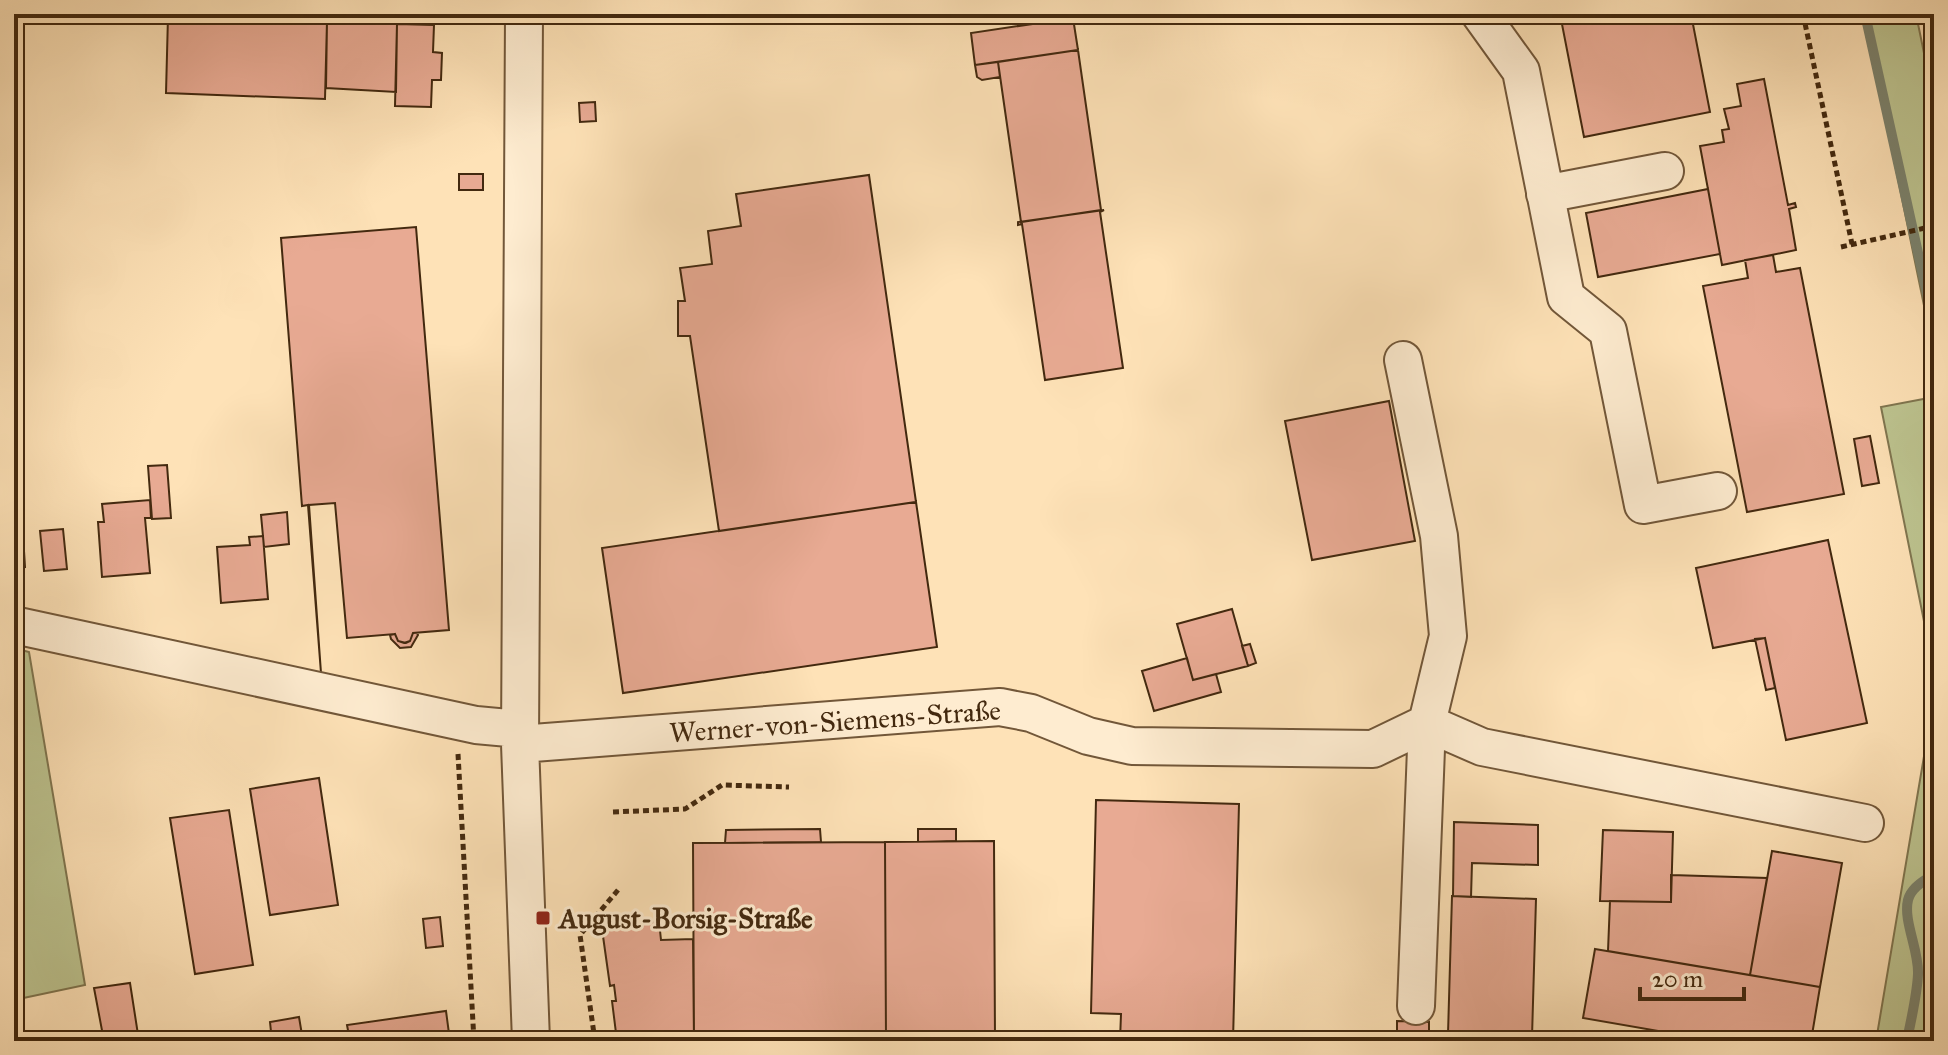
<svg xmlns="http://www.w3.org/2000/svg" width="1948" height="1055" font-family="'IM FELL Great Primer',serif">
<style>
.green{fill:#bdc490;stroke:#807650;stroke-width:2}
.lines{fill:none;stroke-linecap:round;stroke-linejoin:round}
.stream{stroke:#7b826d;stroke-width:10}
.building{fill:#e8aa93;stroke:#43290f;stroke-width:2}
.minor-casing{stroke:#725739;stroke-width:40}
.path{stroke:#43290f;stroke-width:5;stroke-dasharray:6 4;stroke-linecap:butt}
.minor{stroke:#feecd0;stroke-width:36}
.poi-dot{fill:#8f2418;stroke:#feecd0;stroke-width:3}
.labels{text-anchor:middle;stroke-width:6;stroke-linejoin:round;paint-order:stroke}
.street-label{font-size:28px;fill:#43290f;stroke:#feecd0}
.poi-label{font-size:28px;font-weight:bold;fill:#43290f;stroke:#feecd0;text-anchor:start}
</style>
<rect width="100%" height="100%" fill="#fee2b7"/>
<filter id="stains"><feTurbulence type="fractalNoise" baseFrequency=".0025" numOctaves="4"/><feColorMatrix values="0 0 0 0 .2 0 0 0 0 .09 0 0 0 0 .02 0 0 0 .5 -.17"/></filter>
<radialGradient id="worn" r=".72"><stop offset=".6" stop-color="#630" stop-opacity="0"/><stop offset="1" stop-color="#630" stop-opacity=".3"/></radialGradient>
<path class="green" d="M1864,14H1916L1934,102V354Z
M1934,397V671L1881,407Z
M14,648L29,652L85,985L14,1000Z
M1934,697V1041H1876Z"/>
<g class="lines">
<path class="stream" d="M1865,14L1934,325
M1907,1041C1911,1019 1917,996 1918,974C1919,950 1903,921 1908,900C1911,888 1924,880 1934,875"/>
</g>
<path class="building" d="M1560,14H1691L1710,112L1584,137Z
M168,16L327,21L325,99L166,93Z
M1073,18L1078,50L975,65L971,33Z
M327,21L397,24L396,92L326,88Z
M397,24L434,25L433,52L442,53L441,80H432L431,107L395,106Z
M1078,50L1101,210L1021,222L998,62Z
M998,62L1000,77L982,80L977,77L975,65Z
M1764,79L1788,205L1795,203L1796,207L1789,209L1796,250L1722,265L1700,146L1724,142L1722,130L1729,129L1724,109L1741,106L1737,84Z
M595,102L596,121L580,122L579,103Z
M459,174H483V190H459Z
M869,175L916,502L719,531L690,336H678V301H685L680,268L712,264L708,231L741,226L736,194Z
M1708,189L1720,254L1598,277L1586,213Z
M1104,210L1100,212L1123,368L1045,380L1022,224L1018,225V222Z
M416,227L449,630L413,633L410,641L404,643L398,641L395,634L347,638L335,503L309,505L321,673L308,505L302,506L281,238Z
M1773,255L1776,272L1800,268L1844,494L1747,512L1703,286L1748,278L1745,260Z
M1389,401L1415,541L1312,560L1285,421Z
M1870,436L1879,483L1862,486L1854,439Z
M167,465L171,518L152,519L148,466Z
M150,500L151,518H145L150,573L102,577L98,522H104L102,504Z
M916,502L937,647L623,693L602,548Z
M287,512L289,544L264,547L261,515Z
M22,519L25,567L14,568V520Z
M63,529L67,569L44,571L40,531Z
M263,536L268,599L221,603L217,547L250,545L249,537Z
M1828,540L1867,723L1786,740L1765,638L1713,648L1696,568Z
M1232,609L1248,666L1193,680L1177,624Z
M413,633H417L418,635L411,647L400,648L391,639L390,635L395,634L398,641L406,643L410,641Z
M1765,638L1775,688L1766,690L1755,639Z
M1250,644L1256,663L1248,666L1242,646Z
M1187,658L1193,680L1216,674L1221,692L1154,711L1142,671Z
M319,778L338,905L270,915L250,789Z
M1096,800L1239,804L1233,1041H1120L1121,1014L1091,1013Z
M229,810L253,965L195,974L170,818Z
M1454,822L1538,825V865L1472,863L1471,897L1453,896Z
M820,829L821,842L725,843L726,830Z
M918,829H956V841L918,842Z
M1603,830L1673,832L1671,902L1600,901Z
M994,841L995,1041H886L885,842Z
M885,842L886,1041H694L693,843Z
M1772,851L1842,863L1820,987L1750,975Z
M1671,875L1767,878L1750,975L1608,951L1610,901L1671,902Z
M1452,896L1536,899L1532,1037L1448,1034Z
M440,917L443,946L426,948L423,919Z
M659,921L661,940L693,939L694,1041H617L612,1001H616L614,985L610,986L602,929Z
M1595,949L1820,987L1811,1041H1716L1583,1018Z
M130,983L139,1041H104L94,988Z
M446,1011L450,1041H350L347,1025Z
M299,1017L303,1041H272L270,1022Z
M1397,1021L1429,1022V1041H1397Z"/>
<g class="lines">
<g class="minor-casing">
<path id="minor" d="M524,14L520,744L531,1041
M1480,14L1521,71L1566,297L1608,331L1643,505L1718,491
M1545,194L1665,171
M1403,360L1439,536L1448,636L1427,723L1416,1006
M14,625L476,725L520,729
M1427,723L1482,747L1865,823
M520,744L1000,707L1031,713L1088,736L1132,746L1373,749L1427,723"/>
</g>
<path class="path" d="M1803,14L1852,244
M1841,247L1934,226
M458,754L474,1041
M613,812L685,809L722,785L789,787
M595,1041L580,935L618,890"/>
<use href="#minor" class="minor"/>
</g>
<rect class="poi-dot" x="535" y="910" width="16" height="16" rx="4"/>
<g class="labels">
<g class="street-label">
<text transform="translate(835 721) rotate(-4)" y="10">Werner-von-Siemens-Straße</text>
</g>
<g class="poi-label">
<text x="559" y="928">August-Borsig-Straße</text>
</g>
</g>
<rect width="1948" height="1055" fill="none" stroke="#fee2b7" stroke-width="48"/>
<rect x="16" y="16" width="1916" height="1023" fill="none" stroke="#43290f" stroke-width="4"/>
<rect x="24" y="24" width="1900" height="1007" fill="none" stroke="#43290f" stroke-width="2"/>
<path d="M1640 987v12h104v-12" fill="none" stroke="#43290f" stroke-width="4"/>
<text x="1652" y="987" font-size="24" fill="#43290f" stroke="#feecd0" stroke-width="6" paint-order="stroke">20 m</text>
<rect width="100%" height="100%" filter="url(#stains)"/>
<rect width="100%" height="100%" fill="url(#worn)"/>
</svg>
